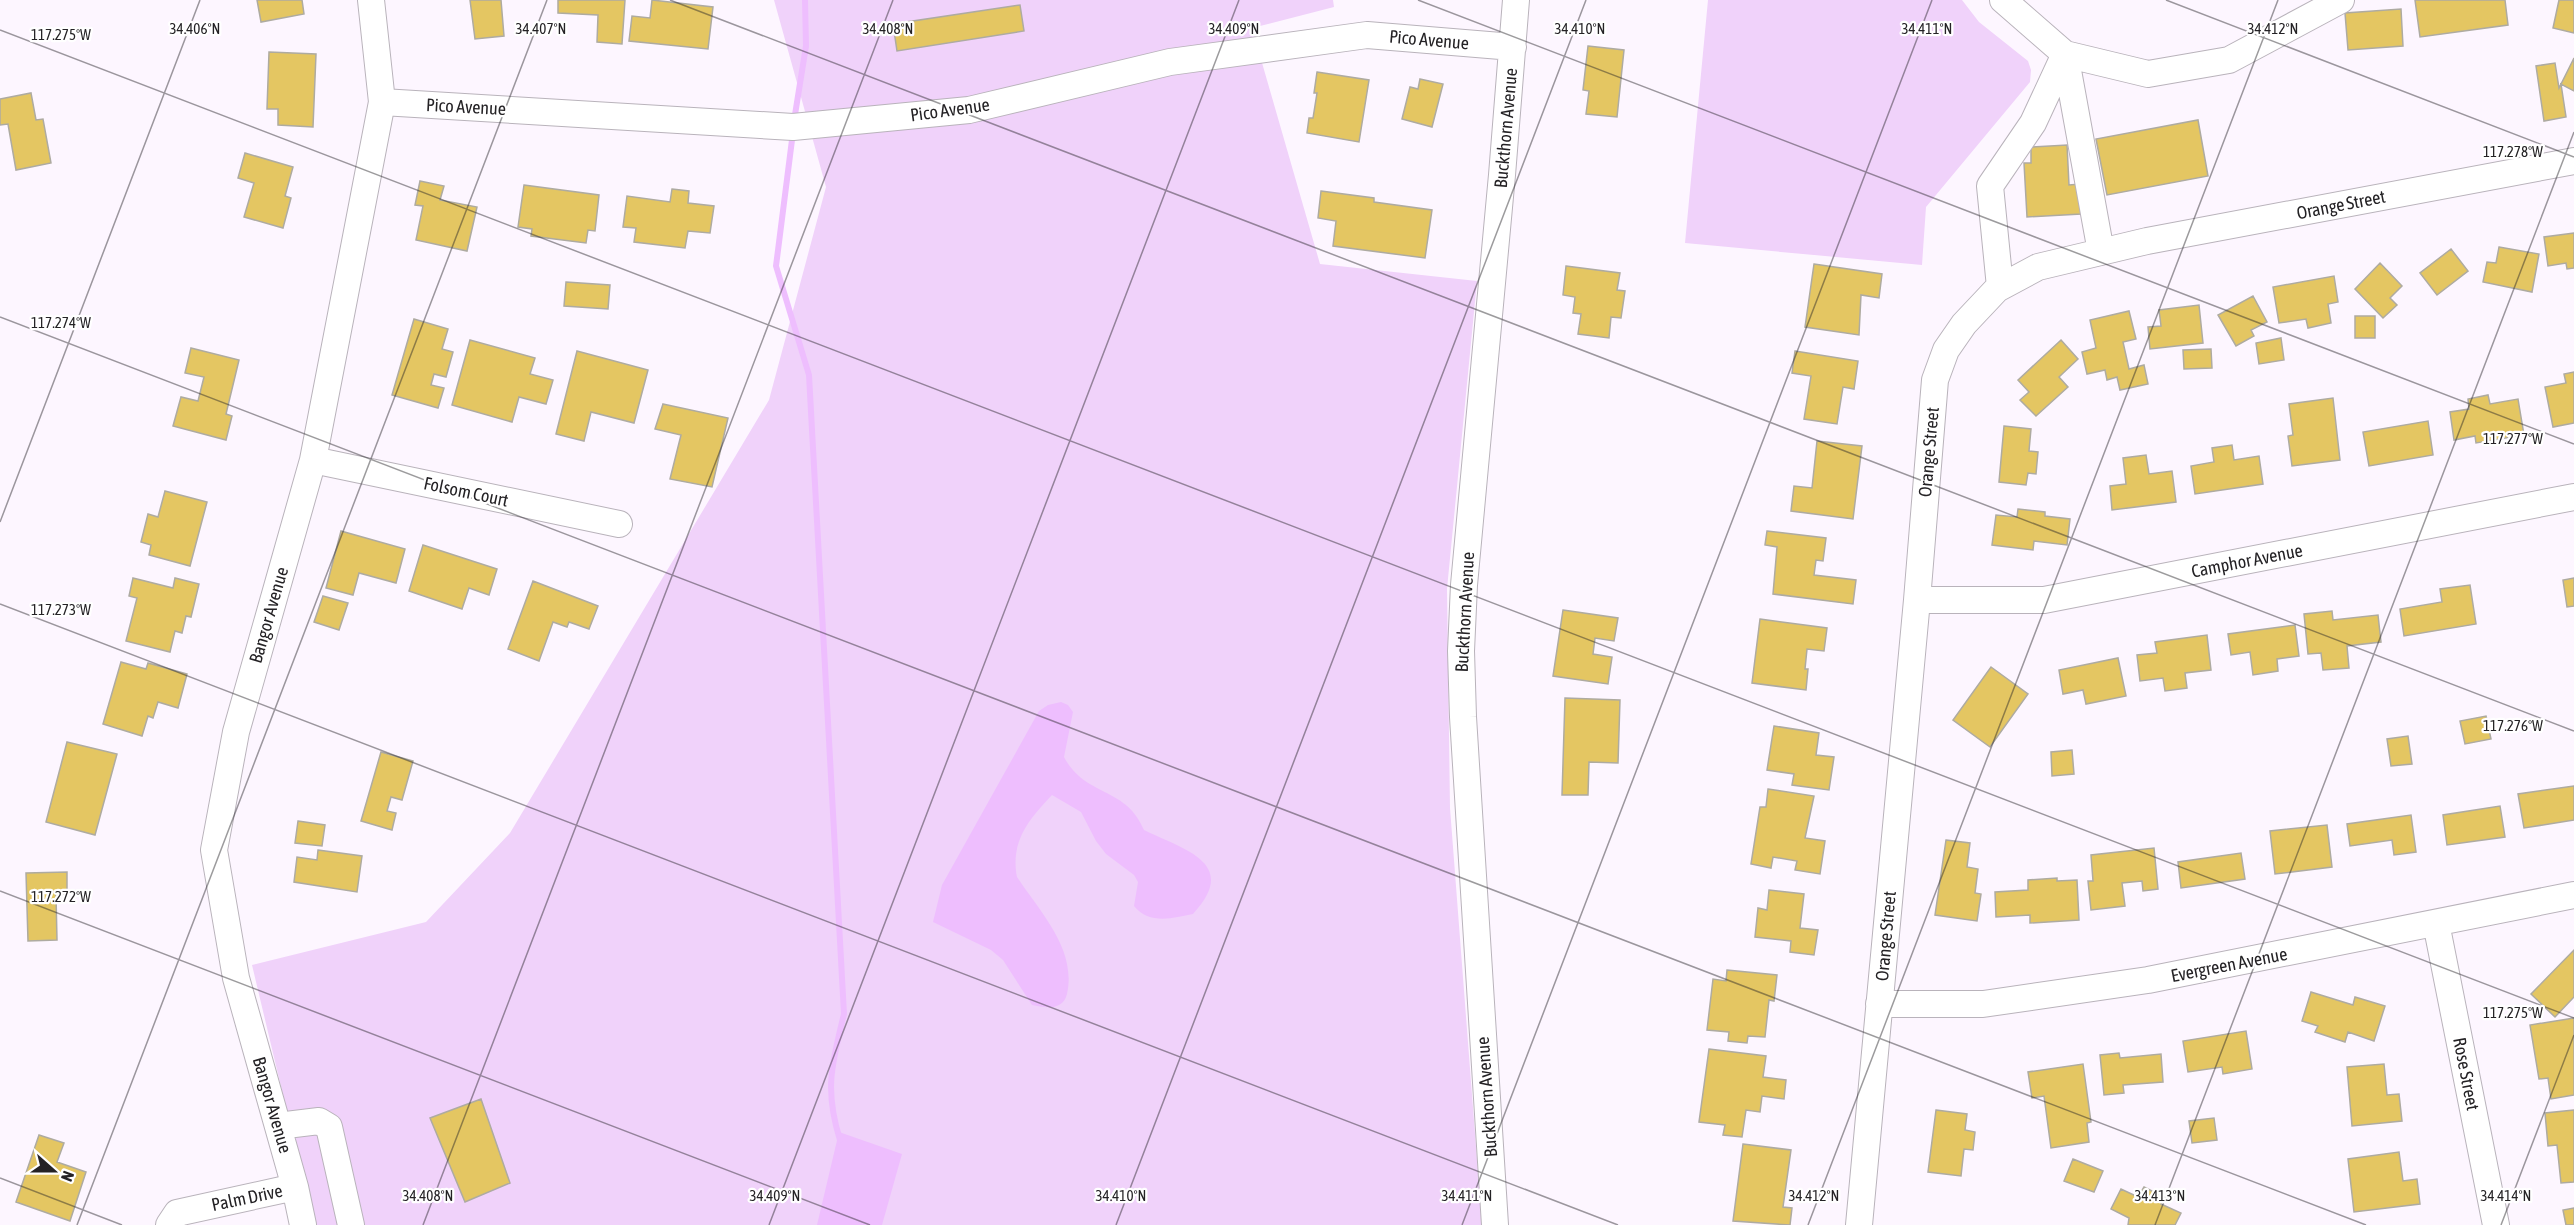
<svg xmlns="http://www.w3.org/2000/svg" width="2574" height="1225" font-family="'Asap Condensed',sans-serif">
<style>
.green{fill:#f0d2fa}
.water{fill:#eebefe}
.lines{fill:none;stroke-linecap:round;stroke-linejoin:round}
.stream{stroke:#eebefe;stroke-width:6}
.building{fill:#e4c662;stroke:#aeaba1;stroke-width:1.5}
.minor-casing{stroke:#b9b3bb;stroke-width:28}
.minor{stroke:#fff;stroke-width:26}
.ticks{fill:none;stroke:#242225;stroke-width:1.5;stroke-opacity:0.45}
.labels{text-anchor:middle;stroke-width:4.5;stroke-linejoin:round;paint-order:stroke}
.street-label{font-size:18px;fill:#242225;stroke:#fff}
.ticks-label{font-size:15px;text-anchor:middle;fill:#242225;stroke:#fff;stroke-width:4.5;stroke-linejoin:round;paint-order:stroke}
</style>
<rect width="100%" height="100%" fill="#fdf6ff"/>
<path class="green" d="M774,0H1333L1334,7L1252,28L1320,264L1477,281L1447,589L1450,808L1482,1225H314L252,965L426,922L510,833L769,400L826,187Z
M1708,0H1962L1979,22L2028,61L2031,70L2030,82L1926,207L1922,265L1685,243Z"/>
<path class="water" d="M1061,702L1068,705L1073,712L1064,757C1086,798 1126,786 1144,830C1185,850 1240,863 1193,914C1173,918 1149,925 1134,906L1138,882L1134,875L1106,854L1096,841L1081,812L1052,795C1029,819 1010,842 1017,877C1040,912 1077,949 1067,994C1063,1011 1045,1008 1032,1005L1003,960L991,950L933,922L942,885L1039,711L1048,705Z
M839,1132L902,1154L882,1225H817Z"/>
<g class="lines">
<path class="stream" d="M794,121L806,46L805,0
M793,132L776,266L809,375L844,1014C832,1064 824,1089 840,1140"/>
</g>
<path class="building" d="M257,0H302L304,14L261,22Z
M470,0H501L504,36L475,39Z
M558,0H625L622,44L597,42L598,15L558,13Z
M652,0L713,7L708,49L629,41L632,16L650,18Z
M2415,0H2505L2508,25L2420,37Z
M2559,0H2574V33L2553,28Z
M1020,5L1024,31L897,51L893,24Z
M2401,9L2403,46L2348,50L2345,13Z
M1588,46L1624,50L1617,117L1586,114L1589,91L1583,90Z
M269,52L316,54L313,127L278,125V109H267Z
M2574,58V91L2561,84L2566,117L2544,121L2536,66L2555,63L2559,88Z
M1317,72L1369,80L1359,142L1307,133L1309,118H1313L1317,93H1314Z
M1420,79L1443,84L1432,127L1402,119L1410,87L1418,89Z
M31,93L36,120L43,119L51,163L16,170L8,124L0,125V99Z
M2198,120L2208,176L2107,195L2096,139Z
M2067,145L2069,185L2080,184L2081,214L2027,217L2024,163H2031V147Z
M245,153L293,167L285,196L291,198L283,228L244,217L254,183L238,178Z
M420,181L444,186L440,200L477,207L467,251L416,240L423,206L415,205Z
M524,185L599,195L595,231L588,230L586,243L531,236L532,229L518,227Z
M672,189L689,191L688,203L714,206L710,233L688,231L685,248L634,242L636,228L623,227L627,196L670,202Z
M1321,191L1374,198V202L1432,210L1425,258L1333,246L1336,221L1318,218Z
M2574,233V268L2567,269L2566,263L2548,266L2544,237Z
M2499,247L2539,254L2532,292L2483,282L2487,262L2496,263Z
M2451,249L2468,271L2437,295L2420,273Z
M2380,263L2402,286L2390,298L2397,305L2383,318L2355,289Z
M1814,264L1882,274L1879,298L1861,295L1859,335L1805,327Z
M1566,266L1620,273L1617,290L1625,291L1621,318L1611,317L1609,338L1578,334L1581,314L1573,313L1575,297L1563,295Z
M2334,276L2338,302L2328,304L2331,323L2308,328L2306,319L2279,323L2273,287Z
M566,282L610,285L608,309L564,306Z
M2253,296L2267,322L2251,330L2254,336L2236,346L2218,315Z
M2199,305L2203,343L2150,349L2148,327L2161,326L2159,310Z
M2129,311L2136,339L2123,342L2129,369L2144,365L2148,384L2120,390L2117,377L2107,380L2105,370L2087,374L2082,352L2096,348L2090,320Z
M2355,316H2375V338H2355Z
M414,319L448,329L442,349L453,352L446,377L434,374L431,385L444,388L438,408L392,395Z
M2281,338L2284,360L2259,364L2256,343Z
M470,340L535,358L530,374L553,380L546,404L519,397L512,422L452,405Z
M2061,340L2078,359L2059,377L2068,387L2036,416L2020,400L2029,392L2018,380Z
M191,348L239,360L226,414L232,416L226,440L173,426L181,397L198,401L204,377L185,373Z
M2211,349L2212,368L2184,369L2183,350Z
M577,351L648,370L634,423L591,412L584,441L556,434Z
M1795,351L1858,361L1854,389L1843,387L1837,424L1804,419L1811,376L1792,373Z
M2574,372V423L2553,427L2545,387L2566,383L2564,374Z
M2488,395L2490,404L2518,399L2524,435L2476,443L2475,436L2454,440L2450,412L2469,409L2468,399Z
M2333,398L2340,460L2292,466L2288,436L2293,435L2289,404Z
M663,404L728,418L712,487L670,479L681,435L655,429Z
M2428,421L2433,455L2369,466L2363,432Z
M2004,426L2031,429L2029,451L2038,452L2036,474L2028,473L2026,485L1999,482Z
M1817,441L1862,446L1853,519L1791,511L1794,486L1812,488Z
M2232,445L2234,460L2259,456L2263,484L2195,494L2191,466L2214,462L2212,448Z
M2146,455L2149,474L2172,471L2176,502L2112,510L2110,486L2126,484L2123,458Z
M165,491L207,502L190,566L149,555L151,545L141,542L148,514L158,517Z
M2018,509L2045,512V516L2070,519L2067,545L2034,541L2033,550L1992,545L1996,515L2017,517Z
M341,531L405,549L396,583L359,573L353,595L326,588Z
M1767,531L1826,538L1823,561L1816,560L1814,575L1856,580L1853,604L1773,594L1777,547L1765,545Z
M423,545L497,569L489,595L469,588L462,609L409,591Z
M133,578L173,588L175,578L199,584L191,617L186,616L182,633L175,631L170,652L126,641L137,598L129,596Z
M2574,578V606L2567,607L2563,580Z
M533,581L598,606L589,629L569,622L567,627L553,622L539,661L508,649Z
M2470,585L2476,624L2404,636L2400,609L2442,602L2440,589Z
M323,596L348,603L339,630L314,622Z
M1563,610L1618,618L1614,641L1595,638L1593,654L1612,657L1608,684L1553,676Z
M2332,611L2333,620L2378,615L2381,642L2347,646L2349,668L2323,670L2321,653L2308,654L2304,614Z
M1760,619L1827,628L1824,651L1807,649L1805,669H1808L1806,690L1752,683Z
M2295,625L2299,656L2277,659L2278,671L2253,675L2250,652L2231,655L2228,634Z
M2207,635L2211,670L2185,673L2187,688L2165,691L2163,678L2140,681L2137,655L2157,653L2155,642Z
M2118,658L2126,696L2086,704L2083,690L2063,694L2059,670Z
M121,662L146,669L148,663L187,674L178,708L158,702L153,718L148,716L142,736L103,724Z
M1991,667L2028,694L1990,747L1953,720Z
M1565,698L1620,700L1618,763L1589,762L1588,795H1562Z
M2486,716L2491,739L2465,744L2460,721Z
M1774,726L1819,733L1816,755L1834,757L1829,790L1792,785L1794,774L1767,770Z
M2408,736L2412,764L2391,766L2387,739Z
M67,742L117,754L95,835L46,822Z
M2072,750L2074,774L2052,776L2051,752Z
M381,752L413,761L402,800L391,797L387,811L396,813L392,830L361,821Z
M2574,786V820L2524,828L2518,794Z
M1768,789L1814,796L1805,838L1825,841L1820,874L1795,870L1797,861L1773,857L1771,868L1751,864L1760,807H1766Z
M2500,806L2505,837L2447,845L2443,815Z
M2411,815L2416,852L2394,855L2392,840L2350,846L2347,824Z
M298,821L325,825L322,846L295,843Z
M2327,825L2332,867L2275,874L2270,831Z
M1946,840L1970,843L1967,867L1978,869L1975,893L1981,894L1977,921L1935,915Z
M2154,848L2158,889L2143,891L2142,881L2122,883L2125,906L2091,910L2088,881H2093L2091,855Z
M318,850L362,856L357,892L294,882L297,857L317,860Z
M2241,853L2245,879L2181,888L2178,862Z
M67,872V894L56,895L57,940L28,941L26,873Z
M2057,878V881L2077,880L2079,920L2030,923V915L1996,917L1995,892L2028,890V880Z
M1769,890L1804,894L1800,928L1818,930L1814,955L1790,952L1791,941L1755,937L1758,908L1767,910Z
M2574,950V997L2555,1017L2531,994Z
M1727,970L1777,975L1774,1001L1769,1000L1765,1037L1748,1036L1747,1043L1728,1041L1729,1032L1707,1030L1713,979L1726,981Z
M2311,992L2353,1005L2355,997L2385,1006L2374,1041L2348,1032L2345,1042L2315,1032L2318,1026L2302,1021Z
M2574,1018V1095L2551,1099L2548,1078L2539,1079L2530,1025Z
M2246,1031L2252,1069L2223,1074L2222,1067L2188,1072L2183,1041Z
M1709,1049L1766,1056L1763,1077L1786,1080L1784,1099L1762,1096L1760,1112L1746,1110L1742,1137L1723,1135L1725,1125L1699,1122Z
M2119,1053L2120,1058L2161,1054L2163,1082L2123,1085L2124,1093L2104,1095L2100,1055Z
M2083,1064L2091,1122L2087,1123L2089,1142L2051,1148L2044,1096L2032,1098L2028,1072Z
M2384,1064L2387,1095L2399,1094L2402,1121L2352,1126L2347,1067Z
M481,1099L510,1183L465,1202L430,1118Z
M1936,1110L1967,1114L1965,1130L1975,1132L1973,1150L1964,1149L1961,1176L1928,1172Z
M2574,1110V1182L2561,1183L2557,1145L2548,1146L2545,1113Z
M2214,1118L2217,1140L2192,1143L2189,1121Z
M39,1135L64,1143L57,1162L86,1172L70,1221L16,1202Z
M1743,1144L1791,1150L1783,1207L1792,1208L1790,1225L1733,1221Z
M2399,1152L2403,1181L2417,1179L2420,1204L2354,1212L2348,1159Z
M2073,1159L2103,1171L2094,1192L2064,1181Z
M2144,1187L2164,1197L2161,1204L2181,1213L2175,1225H2128L2129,1218L2111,1209L2121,1189L2138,1197Z
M2574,1208V1225H2566L2563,1210Z"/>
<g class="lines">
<g class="minor-casing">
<path id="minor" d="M2003,0L2065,54L2148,74L2229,60L2341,0
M2065,54L2101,252
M382,102L793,127L969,110L1170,62L1367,35L1513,47
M2000,287L1990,186L2033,123L2065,54
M313,460L619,524
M1917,600H2044L2574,497
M2436,923L2496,1225
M1879,1004H1983L2148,980L2574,895
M278,1126L319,1121L329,1127L351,1225
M169,1225L177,1213L295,1187
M303,1225L295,1187L236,978L214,850L236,732L313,460L382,102L371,0
M1495,1225L1463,717L1461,651L1464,585L1502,175L1516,0
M1859,1225L1917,600L1935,380L1946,350L1964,324L1997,289L2038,267L2147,241L2574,161"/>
</g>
<use href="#minor" class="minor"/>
</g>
<path class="ticks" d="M670,0L2574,731M1418,0L2574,444M2166,0L2574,157M0,30L2574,1018M0,317L2366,1225M0,522L200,0M0,604L1618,1225M0,891L870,1225M0,1178L122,1225M77,1225L547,0M423,1225L893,0M769,1225L1239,0M1116,1225L1586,0M1462,1225L1932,0M1808,1225L2278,0M2155,1225L2574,132M2501,1225L2574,1035"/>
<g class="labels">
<g class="street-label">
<text transform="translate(1429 40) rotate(5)" y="6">Pico Avenue</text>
<text transform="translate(466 107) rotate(3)" y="6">Pico Avenue</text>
<text transform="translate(950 110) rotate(-8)" y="6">Pico Avenue</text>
<text transform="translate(1506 128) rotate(-85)" y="6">Buckthorn Avenue</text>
<text transform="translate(2341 205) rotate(-11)" y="6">Orange Street</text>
<text transform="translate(1929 452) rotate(-85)" y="6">Orange Street</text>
<text transform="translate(466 492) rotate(12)" y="6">Folsom Court</text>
<text transform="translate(2247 561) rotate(-11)" y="6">Camphor Avenue</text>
<text transform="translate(1465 612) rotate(-87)" y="6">Buckthorn Avenue</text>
<text transform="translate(269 615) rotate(-74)" y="6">Bangor Avenue</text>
<text transform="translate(1886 936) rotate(-85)" y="6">Orange Street</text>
<text transform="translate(2229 965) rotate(-11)" y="6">Evergreen Avenue</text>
<text transform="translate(2466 1074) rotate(79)" y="6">Rose Street</text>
<text transform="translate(1487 1097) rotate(-94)" y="6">Buckthorn Avenue</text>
<text transform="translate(272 1105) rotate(74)" y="6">Bangor Avenue</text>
<text transform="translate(247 1198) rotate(-12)" y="6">Palm Drive</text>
</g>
</g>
<g class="ticks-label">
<text x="541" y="34">34.407°N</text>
<text x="1234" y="34">34.409°N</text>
<text x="2273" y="34">34.412°N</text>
<text x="195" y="34">34.406°N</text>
<text x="888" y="34">34.408°N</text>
<text x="1580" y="34">34.410°N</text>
<text x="1927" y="34">34.411°N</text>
<text x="61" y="40">117.275°W</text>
<text x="2513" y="157">117.278°W</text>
<text x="61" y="328">117.274°W</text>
<text x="2513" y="444">117.277°W</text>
<text x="61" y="615">117.273°W</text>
<text x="2513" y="731">117.276°W</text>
<text x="61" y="902">117.272°W</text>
<text x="2513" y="1018">117.275°W</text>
<text x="428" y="1201">34.408°N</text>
<text x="775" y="1201">34.409°N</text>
<text x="1121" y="1201">34.410°N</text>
<text x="1467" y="1201">34.411°N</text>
<text x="1814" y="1201">34.412°N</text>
<text x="2160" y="1201">34.413°N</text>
<text x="2506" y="1201">34.414°N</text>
</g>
<g transform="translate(54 1171) rotate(111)" stroke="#ffffff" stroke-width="4.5" paint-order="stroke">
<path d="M0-4.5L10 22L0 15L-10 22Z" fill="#242225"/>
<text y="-9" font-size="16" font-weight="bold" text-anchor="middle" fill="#242225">N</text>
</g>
</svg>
